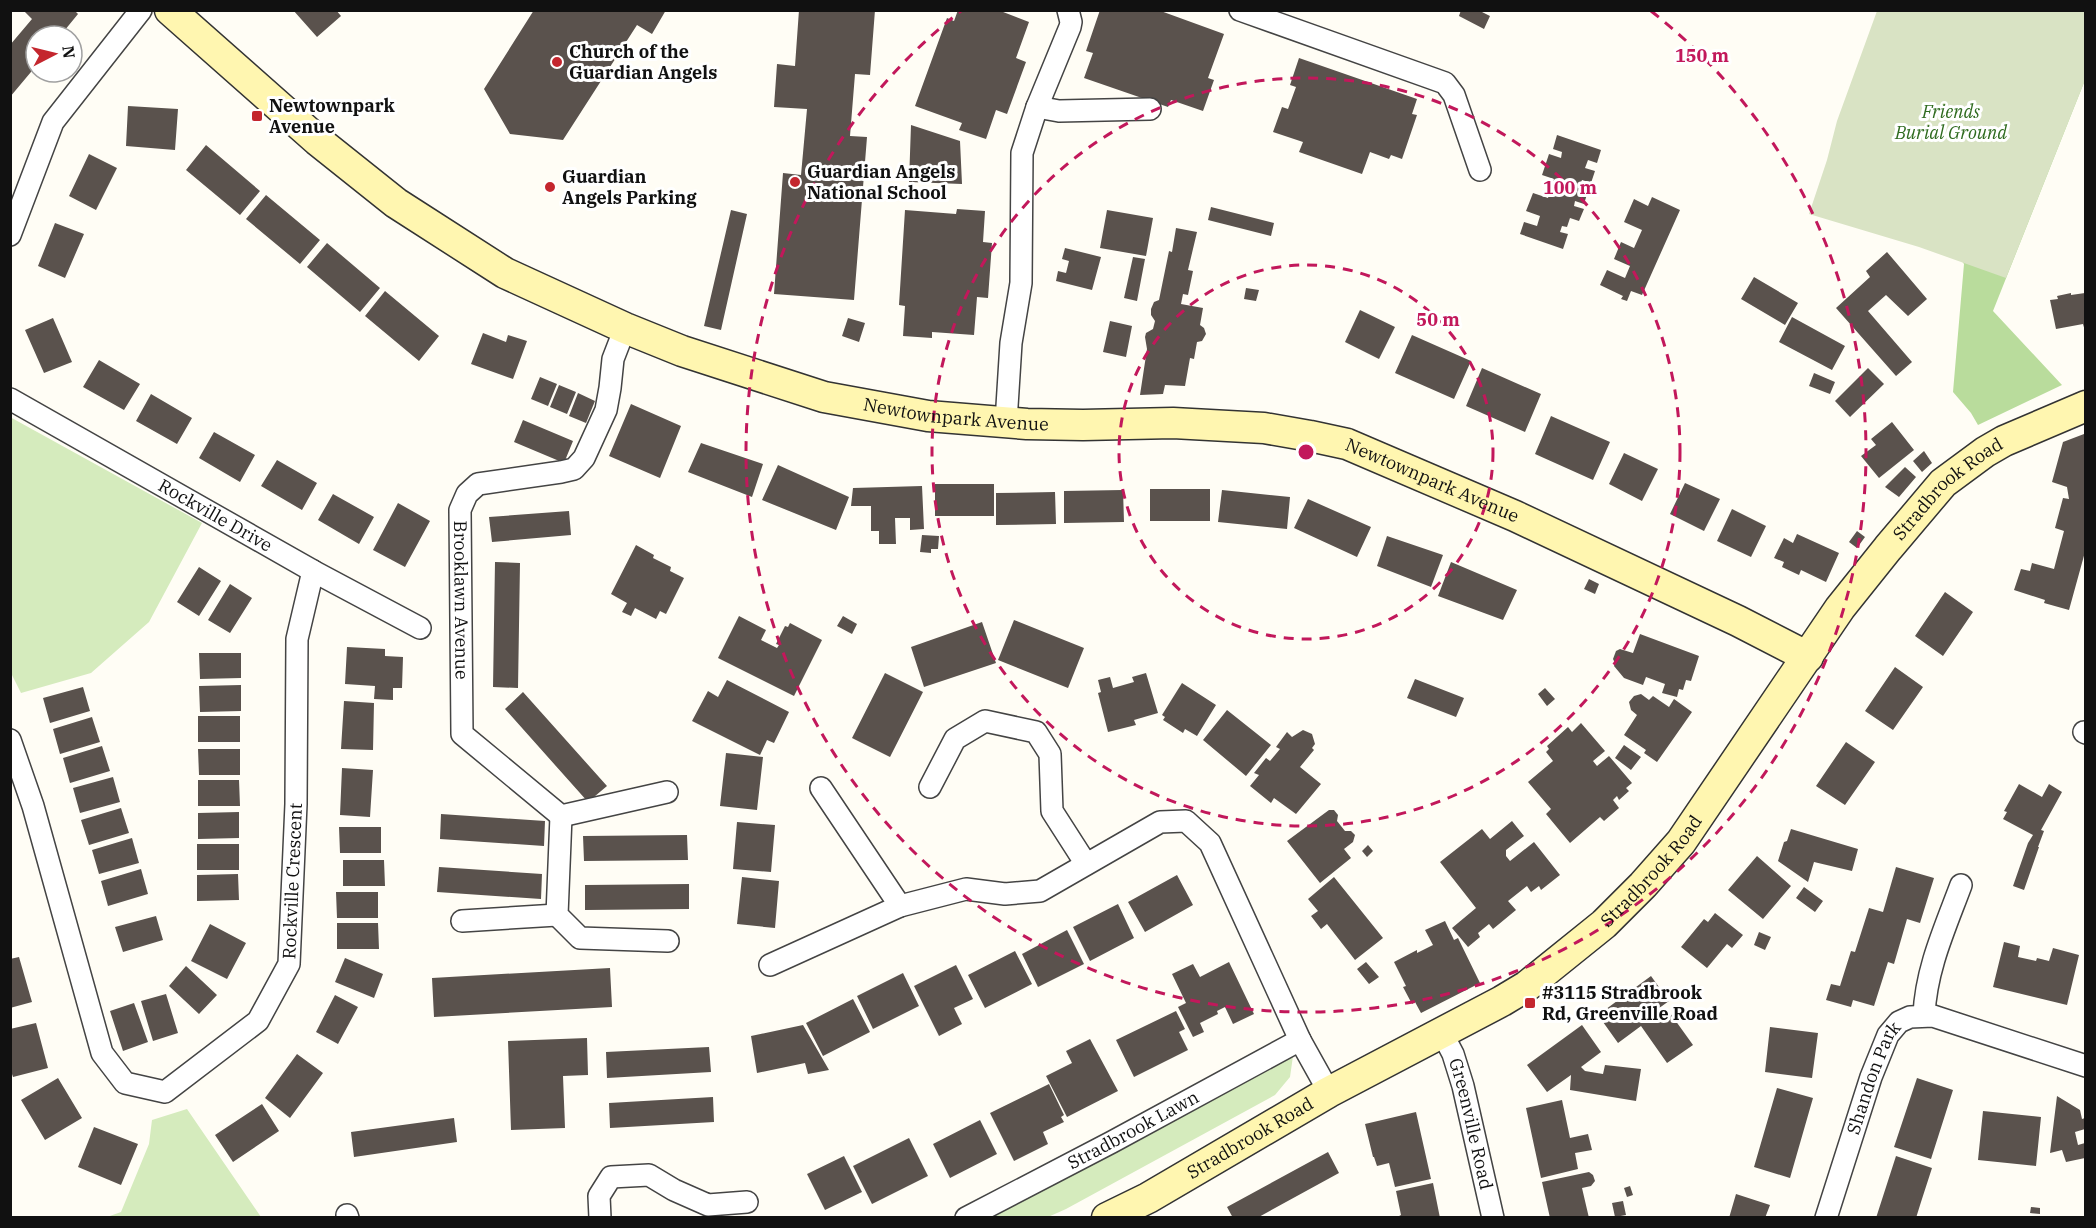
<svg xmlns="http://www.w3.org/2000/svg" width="2096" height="1228" font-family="'IBM Plex Serif',serif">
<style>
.green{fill:#d5ebbd}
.forest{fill:#b9dc9c}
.cemetery{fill:#d9e3c4}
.building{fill:#5a524d}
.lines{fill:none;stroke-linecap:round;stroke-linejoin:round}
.street-casing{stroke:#444;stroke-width:24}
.secondary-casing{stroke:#333;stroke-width:33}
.street{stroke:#fff;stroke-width:21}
.secondary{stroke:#fff6b0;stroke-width:30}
.ring{fill:none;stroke:#c2185b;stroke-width:3;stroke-dasharray:10 8}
.poi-dot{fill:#c4262e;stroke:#fff;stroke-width:2}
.labels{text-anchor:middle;stroke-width:6;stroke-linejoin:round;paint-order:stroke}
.poi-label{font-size:18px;font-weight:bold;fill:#111;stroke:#fff;text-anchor:start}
.park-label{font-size:18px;font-style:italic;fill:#2f6b1f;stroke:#fff}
.street-label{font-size:18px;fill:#111;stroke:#fff}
.centre{fill:#c2185b;stroke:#fff;stroke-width:3}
.ring-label{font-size:18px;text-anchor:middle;font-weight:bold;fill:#c2185b;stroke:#fff;stroke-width:6;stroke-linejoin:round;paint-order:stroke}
</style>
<rect width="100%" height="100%" fill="#fffdf5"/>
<path class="green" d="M10,417L202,523L149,622L91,673L21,693L10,671Z
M1293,1056L1290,1077L1275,1095L1066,1209L1048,1217L989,1218Z
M187,1109L261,1217H107L121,1212L149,1144L152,1120Z"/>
<path class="forest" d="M2085,11V80L1993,311L2062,385L1978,425L1971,413L1953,392L1964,264L1944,237Z"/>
<path class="cemetery" d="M1877,11H2085V80L2006,278L1919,247L1809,214L1827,160L1837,121Z"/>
<path class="building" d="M23,10H74L78,14L60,36H36V66L10,97V45L32,19Z
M293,10H336L341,16L317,37Z
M534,10H666L652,34L637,25L563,140L510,134L484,89Z
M799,10H875L870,75L855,74L850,136L867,137L854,300L774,294L783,173L801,175L807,109L774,107L777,64L795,66Z
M958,10H998L1029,22L1016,58L1026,62L1007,114L996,110L986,139L959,130L962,123L915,106L947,18L954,21Z
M1100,10H1158L1224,34L1208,78L1214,80L1203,111L1171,100L1168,107L1084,78L1093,53L1086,51Z
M1461,10H1478L1490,16L1484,29L1459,16Z
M1299,58L1417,99L1412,114L1417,115L1402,159L1391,155L1389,159L1370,152L1362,174L1299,152L1303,142L1273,132L1282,107L1288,109L1296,87L1290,85Z
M128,106L178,109L175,150L126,146Z
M911,125L960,141L962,184L909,182Z
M1557,135L1601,150L1597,163L1588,160L1585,168L1595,171L1591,183L1582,180L1579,188L1588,191L1584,204L1575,201L1574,206L1584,209L1579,221L1570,218L1567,227L1562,226L1560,232L1568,234L1563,249L1520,234L1524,222L1537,226L1540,216L1526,211L1533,193L1548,198L1554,179L1542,175L1549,154L1561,158L1562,152L1553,149Z
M206,145L260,191L240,215L186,170Z
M89,154L117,168L96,210L69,196Z
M266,195L320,240L300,264L246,219Z
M1652,197L1680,210L1642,295L1631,291L1627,301L1621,299L1623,296L1600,285L1607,270L1625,278L1630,266L1614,259L1621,242L1634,248L1642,230L1624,222L1634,199L1648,206Z
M1211,207L1274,223L1271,236L1208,220Z
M957,209L985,211L983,242L992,243L988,298L977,297L974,335L932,332V338L903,336L905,306L899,305L905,210L956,214Z
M731,210L747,214L721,330L704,326Z
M1107,210L1153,218L1146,256L1100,248Z
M55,223L84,234L65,278L38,266Z
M1176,228L1197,232L1188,270L1193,271L1188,295L1183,294L1181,304L1203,308L1200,325L1204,328L1206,334L1202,341L1197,342L1194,359L1190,358L1185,386L1165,385L1163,394L1140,395L1147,349L1145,337L1146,333L1153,329L1155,321L1151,315V309L1154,302L1159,300L1169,251L1172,252Z
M327,243L380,288L360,312L307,267Z
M1065,248L1101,257L1092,290L1056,281L1058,271L1066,273L1069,261L1062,259Z
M1887,252L1927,299L1908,316L1886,295L1868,311L1912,362L1896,376L1836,308L1870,277L1866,271Z
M1133,257L1145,259L1137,301L1124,298Z
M1754,277L1798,303L1785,325L1741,299Z
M1246,288L1259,290L1256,301L1244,299Z
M385,291L439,336L419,361L365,316Z
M2071,293V295L2085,293V331L2083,324L2056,329L2050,300L2058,299L2057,296Z
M1360,310L1395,327L1379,359L1345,342Z
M1792,317L1845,346L1832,370L1779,342Z
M53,318L72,362L44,373L25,330Z
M848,318L865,323L859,342L842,336Z
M1110,321L1132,326L1126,357L1103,352Z
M483,333L506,342L508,335L527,341L513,379L471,364Z
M1412,335L1471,361L1454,399L1395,373Z
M99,360L140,384L124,410L83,387Z
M1482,368L1541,394L1525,432L1466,406Z
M1868,368L1884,384L1850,417L1835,401Z
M1814,373L1835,382L1830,394L1809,386Z
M540,377L557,384L548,406L531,399Z
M559,385L576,392L567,414L550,407Z
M578,393L595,401L586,423L569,416Z
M151,394L192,418L177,444L136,421Z
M631,404L681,426L660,478L609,456Z
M1551,416L1610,442L1593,480L1535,454Z
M523,420L573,441L564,463L514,442Z
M1892,422L1914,450L1879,478L1861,456L1876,445L1871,439Z
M214,432L255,455L240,482L199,458Z
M2084,434L2085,552L2069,610L2044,603L2045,600L2014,590L2021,569L2030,571L2032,563L2054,569L2064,531L2055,528L2063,498L2069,499L2067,487L2052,482L2063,442Z
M701,443L763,464L752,497L688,472Z
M1924,451L1932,463L1922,472L1913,461Z
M1624,453L1658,469L1642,501L1609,484Z
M277,460L317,483L302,510L261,486Z
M778,465L849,497L836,530L762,500Z
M1905,467L1916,477L1899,497L1885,487Z
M1685,483L1720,499L1704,531L1670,514Z
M935,484H994V516H935Z
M922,486L924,529L910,530V518H895L896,544H879V531H871V506H851L853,488Z
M1150,489H1210V521H1150Z
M1123,490L1124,522L1064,523V491Z
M1222,490L1290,497L1287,529L1218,522Z
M1055,492L1056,524L996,525V493Z
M333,494L374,517L359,544L318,520Z
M1308,499L1371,527L1357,557L1294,528Z
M398,503L430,521L405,567L373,550Z
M1732,509L1766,526L1751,557L1717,541Z
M569,511L571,535L492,542L489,517Z
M1857,531L1865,537L1857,548L1849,542Z
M1797,534L1839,553L1826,582L1801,570L1799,575L1782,567L1784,562L1774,558L1784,538L1793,543Z
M922,535L939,536L938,549H931V553L920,552Z
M1387,536L1443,555L1431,587L1377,566Z
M636,545L654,555L653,558L671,567L670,571L684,578L666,614L660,611L656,619L635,608L631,616L622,612L627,603L611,594Z
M495,562L520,563L518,688L493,687Z
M1451,562L1517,590L1503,620L1438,596Z
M199,567L221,581L199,616L177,602Z
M1589,579L1599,584L1595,594L1584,589Z
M230,584L252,598L230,633L208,620Z
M1945,592L1973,612L1943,656L1915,636Z
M739,616L766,630L761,640L777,648L779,645L776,644L785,626L788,627L790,623L822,640L794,696L718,658Z
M843,616L857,624L852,634L837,626Z
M1014,620L1084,648L1068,688L998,660Z
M982,622L996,663L924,687L911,647Z
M1640,634L1699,656L1691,681L1686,680L1683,690L1679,689L1677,697L1662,693L1665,684L1646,677L1643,685L1624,678L1614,666L1615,663L1613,659L1616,651L1620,649L1633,653Z
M347,647L385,649V656L403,657L402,688H393V700L374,699L375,686L345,684Z
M199,653H241V678L200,679Z
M1895,667L1923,687L1893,730L1865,711Z
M885,673L923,692L890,757L852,738Z
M1146,673L1158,713L1134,720L1136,725L1108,732L1098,693L1101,692L1098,680L1110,677L1113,688L1134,682L1132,677Z
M1415,679L1464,698L1456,717L1407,698Z
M727,680L789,712L774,743L767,740L760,755L692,721L708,691L718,697Z
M1182,683L1216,705L1197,736L1185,729L1183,733L1163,720L1165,717L1162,715Z
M241,685V711L200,712L199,686Z
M83,687L90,711L50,723L43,698Z
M1545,688L1555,699L1547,706L1538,694Z
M523,692L607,786L588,802L505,709Z
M1641,694L1649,700L1653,696L1669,707L1674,699L1692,712L1657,762L1644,753L1646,750L1624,735L1637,715L1631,710L1629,702L1634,696Z
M344,701L374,703L373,750L341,749Z
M1227,710L1271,745L1246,776L1203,740Z
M198,716H240V742H198Z
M92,717L100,742L60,754L53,729Z
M1581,723L1605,751L1593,761L1597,766L1609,756L1632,783L1626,788L1629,791L1619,800L1617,796L1613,800L1619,808L1604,821L1600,817L1570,843L1546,814L1551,809L1528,782L1553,761L1546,752L1549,749L1547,746L1568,727L1572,732Z
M1303,730L1312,734L1315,744L1312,748L1314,750L1300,767L1321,784L1296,814L1274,798L1271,803L1250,786L1259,775L1254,773L1266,758L1270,761L1280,749L1276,747L1287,732L1292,737Z
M1846,742L1875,762L1845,805L1816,786Z
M1624,745L1641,757L1631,770L1615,758Z
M102,746L110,771L70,783L63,758Z
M198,749H240V775H199Z
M726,753L763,757L757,810L720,806Z
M342,768L373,770L370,817L340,815Z
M113,777L120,802L80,813L73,788Z
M198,780H239L240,806H198Z
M2019,784L2042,797L2049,784L2062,792L2041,830L2044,831L2038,847H2039L2024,890L2013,886L2028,843L2033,835L2003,819L2007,812L2004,811Z
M121,808L129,833L89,845L81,820Z
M1329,810H1334L1338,815L1337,821L1345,831H1351L1355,835L1353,842L1344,849L1351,858L1320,883L1287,841Z
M239,812V838L198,839V813Z
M441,814L545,821L544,846L440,839Z
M1512,821L1524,836L1506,850V856L1510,861L1534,842L1560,875L1541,890L1539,886L1531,892L1527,886L1508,901L1516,910L1493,929L1489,924L1478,933L1480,937L1468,947L1452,928L1476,908L1440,862L1482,829L1490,839Z
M737,822L775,825L771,872L733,869Z
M339,827H381V853H340Z
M1791,829L1858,849L1852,871L1814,862L1808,882L1778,861L1784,842L1787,841Z
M687,835L688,860L584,861L583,836Z
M132,838L139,863L99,874L92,850Z
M197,844H239V870H197Z
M1368,845L1373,851L1367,857L1362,851Z
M1757,856L1791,886L1763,919L1728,890Z
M343,860H384L385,886H343Z
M439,867L542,874L541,899L437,892Z
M1896,867L1934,878L1920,923L1907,919L1894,964L1888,962L1874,1006L1853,1000L1851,1007L1826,1000L1831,984L1840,986L1851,951L1855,952L1869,908L1883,912Z
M141,869L148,894L108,906L101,881Z
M238,874L239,900L197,901V875Z
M1177,875L1193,905L1145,932L1128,902Z
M742,877L779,881L775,928L737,924Z
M1334,877L1383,938L1355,960L1327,924L1321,929L1311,916L1318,911L1308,899Z
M689,884V909L585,910V885Z
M1804,887L1823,901L1815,912L1796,898Z
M336,892H378V918H337Z
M1118,904L1134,938L1090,961L1073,927Z
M1715,913L1743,935L1732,948L1727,944L1707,968L1681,947L1704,919L1708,922Z
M156,916L163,940L123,952L115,927Z
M1445,921L1454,940L1458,938L1480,983L1421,1013L1415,1002L1412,1004L1403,987L1406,986L1394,962L1417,950V953L1433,945L1425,930Z
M337,923H378L379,949H337Z
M210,924L246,943L227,979L191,961Z
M1067,930L1084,964L1038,987L1022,954Z
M1759,932L1771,937L1765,950L1754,945Z
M2004,942L2020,946L2018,957L2036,961L2037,958L2049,961L2053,948L2079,955L2067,1005L1993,987Z
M1015,951L1032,984L985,1008L968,975Z
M19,957L32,1002L10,1008V959Z
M345,958L383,974L374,998L335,982Z
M1229,962L1254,1014L1233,1024L1225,1007L1217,1011L1218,1014L1200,1023L1204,1032L1193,1037L1178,1007L1186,1003L1172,974L1193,964L1200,977Z
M1366,962L1379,977L1369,984L1357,969Z
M956,965L973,999L954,1008L962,1024L939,1036L914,986Z
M186,966L217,995L199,1014L169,986Z
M610,968L612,1007L434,1017L432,978Z
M903,973L919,1006L873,1029L857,996Z
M1651,976L1669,1001L1655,1011L1661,1019L1670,1013L1693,1045L1667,1063L1641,1026L1618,1043L1598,1015Z
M166,994L178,1033L153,1041L141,1001Z
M335,995L358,1007L338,1044L316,1032Z
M853,999L870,1032L823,1056L806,1023Z
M134,1003L148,1042L123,1051L110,1011Z
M1176,1011L1185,1029L1179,1032L1188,1050L1134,1077L1116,1040Z
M36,1023L48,1068L13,1077L10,1068V1029Z
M803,1025L829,1070L808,1074L805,1063L757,1073L751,1036Z
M1582,1025L1601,1052L1581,1067L1585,1071L1603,1074L1605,1065L1641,1069L1636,1101L1570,1090L1571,1075L1547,1092L1527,1065Z
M1770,1027L1818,1033L1812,1078L1765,1072Z
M587,1038L588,1075L563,1076L565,1128L511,1130L508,1041Z
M1090,1039L1118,1091L1067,1117L1046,1076L1072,1063L1066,1051Z
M709,1047L711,1072L607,1078L606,1052Z
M297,1054L323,1073L290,1118L265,1098Z
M58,1078L82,1118L45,1140L21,1100Z
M1917,1078L1953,1090L1931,1159L1894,1147Z
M1049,1084L1064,1115L1061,1117L1064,1122L1043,1132L1048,1144L1014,1161L990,1113Z
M1777,1088L1813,1098L1790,1178L1754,1167Z
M2057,1096L2080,1110L2082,1119L2085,1118V1129L2075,1132L2078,1145L2085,1143V1158L2066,1162L2062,1150L2050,1153Z
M713,1097L714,1122L610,1128L609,1103Z
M1562,1100L1570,1138L1588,1134L1592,1150L1575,1153L1578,1169L1541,1178L1526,1108Z
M262,1104L279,1131L233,1162L215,1135Z
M1983,1111L2041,1117L2036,1166L1978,1160Z
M1416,1112L1431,1179L1395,1187L1389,1163L1377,1166L1374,1157H1373L1365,1124Z
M454,1118L457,1142L354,1157L351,1132Z
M980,1120L997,1154L950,1178L933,1144Z
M94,1127L138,1144L121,1185L78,1167Z
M909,1138L928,1176L872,1204L853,1166Z
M1328,1152L1339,1173L1257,1218H1233L1227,1207Z
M844,1156L862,1192L825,1210L807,1174Z
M1896,1156L1932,1168L1921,1202L1916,1218H1876Z
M1589,1172L1593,1175L1595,1181L1591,1186L1582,1188L1589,1218H1550L1542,1182Z
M1433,1183L1440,1218H1395L1401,1215L1396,1191Z
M1630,1186L1633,1195L1627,1197L1624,1188Z
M1736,1194L1770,1205L1765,1218H1729Z
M1623,1201L1626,1215L1615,1217L1612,1203Z
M2031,1207L2040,1208V1214L2030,1213Z"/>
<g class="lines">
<g class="street-casing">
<g id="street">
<path d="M1240,10L1445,83L1454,95L1480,170"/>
<path d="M1037,107L1059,111L1150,109"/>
<path d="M10,235L53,122L141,10"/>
<path id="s1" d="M625,328L613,359L610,388L606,410L584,458L574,469L561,472L478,484L467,494L460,510L462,734L561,816L667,792"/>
<path id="s2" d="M10,399L313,571L420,628"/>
<path d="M1006,422L1011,343L1021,283L1022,153L1037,107L1070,27L1071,22L1068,10"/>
<path d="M2084,732L2086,733"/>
<path id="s3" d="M10,740L33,806L102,1053L125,1083L165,1092L258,1021L289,964L296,804L297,639L313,571"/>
<path d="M930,787L955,739L985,721L1036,732L1050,754L1052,811L1086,864"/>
<path d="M821,788L900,906"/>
<path d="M561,816L557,915L580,938L668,941"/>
<path d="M462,921L557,915"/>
<path d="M770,965L900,906L966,889L1005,894L1040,891L1160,822L1186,821L1210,843L1300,1040L1329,1092"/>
<path d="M1924,1015C1926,969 1945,928 1961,885"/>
<path id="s4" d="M1442,1033L1453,1054L1463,1086L1493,1218"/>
<path d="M347,1215L348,1218"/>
<path d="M600,1218L599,1196L611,1177L649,1175L674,1190L708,1205L747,1202"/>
<path id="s5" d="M966,1218L1112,1142L1300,1040"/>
<path id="s6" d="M1826,1218L1871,1077L1888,1035L1899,1022L1910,1017L1933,1016L2086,1066"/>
</g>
</g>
<g class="secondary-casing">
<g id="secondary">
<path id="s7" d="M170,10L317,140L396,203L505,273L625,328L682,351L824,397L928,416L1027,424L1083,425L1173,423L1264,428L1310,436L1347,444L1515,516L1738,621L1808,657"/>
<path id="s8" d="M1107,1218L1148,1198L1329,1092L1502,1001L1527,986L1604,924L1643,885L1681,842L1840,608L1888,548L1943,483L1985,452L2004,441L2086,406"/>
</g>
</g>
<use href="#street" class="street"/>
<use href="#secondary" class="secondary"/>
</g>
<g class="ring">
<circle cx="1306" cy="452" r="187"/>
<circle cx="1306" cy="452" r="374"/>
<path d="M1651 11A560 560 0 1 1 961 11"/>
</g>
<g class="poi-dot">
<circle cx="557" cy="62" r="6"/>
<rect x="251" y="110" width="12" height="12" rx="3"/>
<circle cx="795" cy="182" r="6"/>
<circle cx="550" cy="187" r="6"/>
<rect x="1524" y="997" width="12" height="12" rx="3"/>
</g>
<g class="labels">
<g class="poi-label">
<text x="569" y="58">Church of the<tspan x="569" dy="21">Guardian Angels</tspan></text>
<text x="269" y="112">Newtownpark<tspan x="269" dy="21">Avenue</tspan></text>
<text x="807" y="178">Guardian Angels<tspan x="807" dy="21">National School</tspan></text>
<text x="562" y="183">Guardian<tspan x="562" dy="21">Angels Parking</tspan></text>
<text x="1542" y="999">#3115 Stradbrook<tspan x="1542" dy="21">Rd, Greenville Road</tspan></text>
</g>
<g class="park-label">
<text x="1951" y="118">Friends<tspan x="1951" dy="21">Burial Ground</tspan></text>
</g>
<g class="street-label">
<text dy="6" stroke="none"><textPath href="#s7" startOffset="903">Newtownpark Avenue</textPath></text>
<text dy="6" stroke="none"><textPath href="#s7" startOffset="1389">Newtownpark Avenue</textPath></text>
<text dy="6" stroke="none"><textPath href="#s8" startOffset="1136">Stradbrook Road</textPath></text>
<text dy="6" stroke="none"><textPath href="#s2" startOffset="236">Rockville Drive</textPath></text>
<text dy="6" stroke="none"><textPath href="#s1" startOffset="372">Brooklawn Avenue</textPath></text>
<text dy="6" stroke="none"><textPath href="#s8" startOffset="650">Stradbrook Road</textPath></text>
<text dy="6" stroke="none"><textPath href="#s3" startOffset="670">Rockville Crescent</textPath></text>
<text dy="6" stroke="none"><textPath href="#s6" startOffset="148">Shandon Park</textPath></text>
<text dy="6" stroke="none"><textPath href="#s4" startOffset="96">Greenville Road</textPath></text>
<text dy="6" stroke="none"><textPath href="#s5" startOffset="189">Stradbrook Lawn</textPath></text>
<text dy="6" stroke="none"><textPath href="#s8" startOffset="164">Stradbrook Road</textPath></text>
</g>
</g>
<circle cx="1306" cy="452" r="9" class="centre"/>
<g class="ring-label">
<text x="1702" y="62">150 m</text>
<text x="1570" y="194">100 m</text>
<text x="1438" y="326">50 m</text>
</g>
<rect width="2096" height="1228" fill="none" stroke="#111111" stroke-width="24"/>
<g transform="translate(54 54) rotate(83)"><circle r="28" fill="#ffffff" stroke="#a0a0a0" stroke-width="1.5"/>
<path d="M0-4.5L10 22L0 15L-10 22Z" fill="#c4262e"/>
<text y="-9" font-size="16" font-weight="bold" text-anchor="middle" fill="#111111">N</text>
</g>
</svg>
